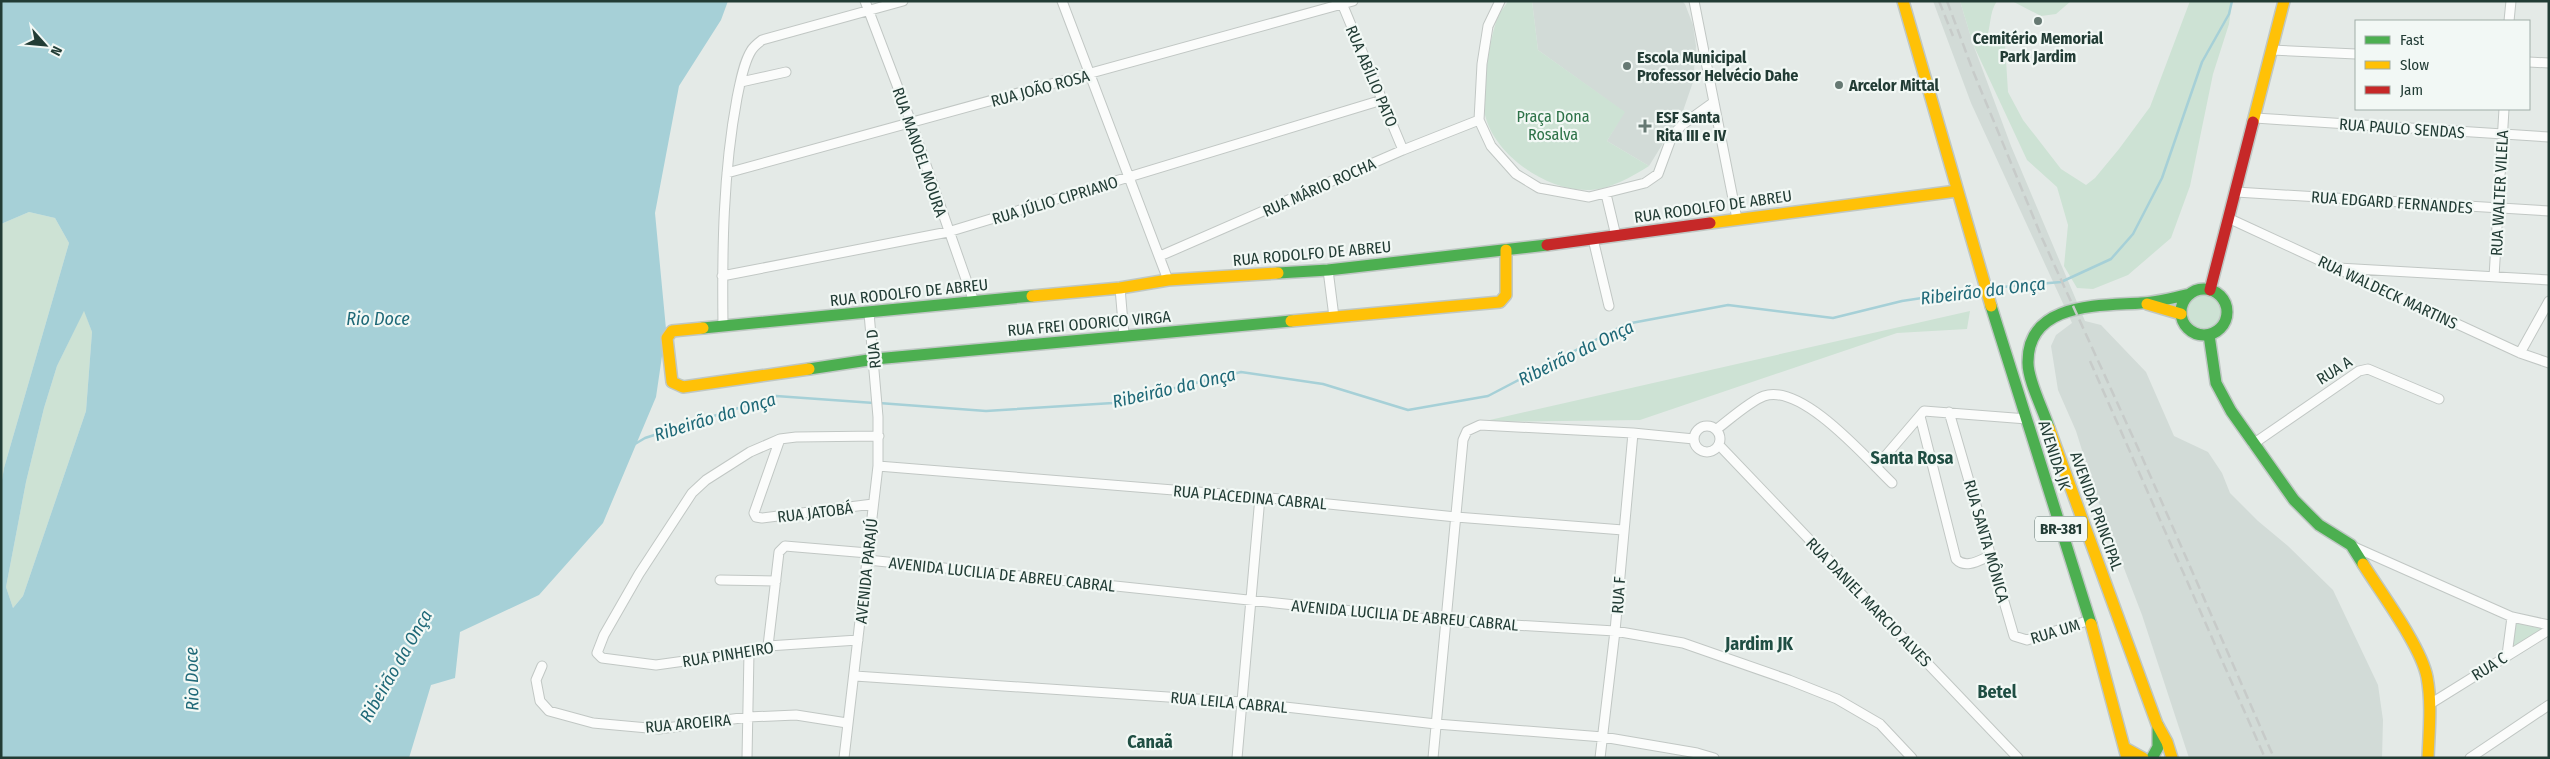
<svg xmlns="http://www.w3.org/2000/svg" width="2550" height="759" font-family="'Fira Sans Condensed',sans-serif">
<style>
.built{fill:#d2dbd7}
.green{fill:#cde2d4}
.water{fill:#a6d0d7;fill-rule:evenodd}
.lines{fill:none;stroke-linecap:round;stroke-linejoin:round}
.stream{stroke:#a6d0d7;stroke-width:2.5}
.street-casing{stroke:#c1c7c4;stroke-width:11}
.fast-casing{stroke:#bfc7c4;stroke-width:14}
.slow-casing{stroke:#bfc7c4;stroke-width:14}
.jam-casing{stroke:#bfc7c4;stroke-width:14}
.street{stroke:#fbfcfb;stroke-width:9}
.fast{stroke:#4caf50;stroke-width:11}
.slow{stroke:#ffc107;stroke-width:11}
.jam{stroke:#c62828;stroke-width:11}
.rail{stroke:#c7cbc9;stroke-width:2.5;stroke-dasharray:10 5;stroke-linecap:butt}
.poi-dot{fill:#667973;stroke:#f2f8f5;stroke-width:2}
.labels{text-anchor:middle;stroke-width:4.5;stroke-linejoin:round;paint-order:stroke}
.shield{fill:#f2f8f5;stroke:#60746f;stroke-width:1}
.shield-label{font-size:15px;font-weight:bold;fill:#223c35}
.poi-label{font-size:16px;font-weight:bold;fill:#223c35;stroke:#f2f8f5;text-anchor:start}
.street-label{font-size:16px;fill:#223c35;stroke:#f2f8f5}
.park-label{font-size:16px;fill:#2d7248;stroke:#f2f8f5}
.water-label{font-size:18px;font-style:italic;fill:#1e6877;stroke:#f2f8f5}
.neighbourhood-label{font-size:18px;font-weight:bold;fill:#1f4e43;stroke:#f2f8f5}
</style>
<rect width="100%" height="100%" fill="#e4eae7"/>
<path class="built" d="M1532,1H1682L1685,4L1693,25L1696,46L1693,82L1683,111L1649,166L1607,141L1624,112L1538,50Z
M1933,1H1960L1973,44L2011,146L2085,321L2101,325L2146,372L2174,436L2208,452L2222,473L2230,493L2258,521L2288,546L2333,590L2378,685L2383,720L2382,758H2189L2142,615L2097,498L2076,431L2058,390L2051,346L2056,335L2072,323L1971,103Z"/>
<path class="green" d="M1508,1H1532L1538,50L1625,112L1607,141L1649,166C1631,177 1611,189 1590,190C1548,192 1495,156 1485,115C1481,97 1490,34 1498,17C1500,12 1505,6 1508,1Z
M1960,1H1997C1988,14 1992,28 1985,40L2005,44L2008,92L2023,120L2061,169L2086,185L2095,178L2119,149L2150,107L2190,1H2232L2229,24L2213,74L2190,186L2171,238L2128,275L2093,289L2077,288L2064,266L2068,225L2057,187L2027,160L1973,44Z
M2012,1H2071L2056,14L2041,16Z
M29,212L55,218L69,243L4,468L1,486V224Z
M2185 312a19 19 0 1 1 38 0a19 19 0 1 1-38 0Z
M84,310L92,332L86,411L23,596L13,608L6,587L26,482L44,408L57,366Z
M1970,311L1967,329L1897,333L1640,420L1481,422Z
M2514,619L2548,627L2509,651Z"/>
<path class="water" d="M1,1H728L721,20L679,86L655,213L666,329L656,397L603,523L539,595L460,632L455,678L431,685L409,758H1V486L4,468L69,243L55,218L29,212L1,224ZM84,311L92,332L86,411L23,596L13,608L6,587L26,482L44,408L57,366Z"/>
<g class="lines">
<path class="stream" d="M1990,288L2061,282L2111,259L2133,234L2162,178L2202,62L2229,14L2232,1
M879,403L986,411L1113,403L1241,372L1323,384L1408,410L1488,396L1626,324L1728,305L1833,318L1902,301L1982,289
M635,444L645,438L776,396L874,403"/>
<g class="street-casing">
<path id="street" d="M865,1L911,122L974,302
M1062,1L1168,280
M1341,1L1403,150
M1500,1L1488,26L1482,64L1479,120L1491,146L1516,174L1539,188L1589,197L1645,183L1658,174L1672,136L1682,125L1714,102
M1694,1L1737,219
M2509,21L2511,1
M2271,50L2356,54
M2529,62L2549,63
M741,82L786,72
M2255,118L2549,137
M727,173L1353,1
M2236,192L2549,211
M1606,194L1616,236
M2228,218L2520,353L2549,363
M1593,239L1609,306
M1160,256L1403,150L1479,120
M2338,268L2549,280
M1328,270L1334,317
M722,276L948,232L1382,100
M2494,277L2504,109
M1120,288L1124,335
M723,326C722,250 723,173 737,98C740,84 743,64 751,51C753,47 758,43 762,40L903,1
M2520,353L2549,301
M1949,412L2014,636L2027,640L2090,620
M1920,416L1956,559C1966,570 1981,559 1992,555
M1694 439a13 13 0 1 1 26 0a13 13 0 1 1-26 0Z
M1717,429C1729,420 1750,401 1764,396C1802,383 1866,458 1892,483
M780,439L754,513L756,517L762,518L873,504
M2253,444L2359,371L2368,369L2439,399
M1719,445L2018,758
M878,466L1260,497L1456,517L1623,530
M1876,467L1924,411L2027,419
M2352,546L2512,617L2549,625
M868,560L1447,621L1615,631L1683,643L1789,680L1837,699L1880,724L1912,758
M720,580L776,581
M858,640L768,646L749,652L656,665L602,658L597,653L604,635L639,574L692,493L706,480L750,452L780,439L796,437L879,436
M768,646L779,552L785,546L868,553
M2507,655L2512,617
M542,666L536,680L540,701L549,711L593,723L659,729L748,717L796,715L847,723
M855,676L1242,702L1436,724L1603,737L1697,753L1714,758
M2430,704L2549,630
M747,758L749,652
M844,758L878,466V417L869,313
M1237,758L1260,497
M1433,758L1463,440L1467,431L1480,425L1633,433L1694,439
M1600,758L1615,631L1633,433
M2470,758L2549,705"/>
</g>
<g class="fast-casing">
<path id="fast" d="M1278,273L1328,270L1547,245
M2181 312a23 23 0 1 1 46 0a23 23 0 1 1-46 0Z
M1991,306L2091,624
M703,328L1032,296
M2209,335L2216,383L2231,411L2294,500L2319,525L2351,545L2363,564
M809,369L875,359L1291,321
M2049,428C2043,409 2028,381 2028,363C2027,302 2099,306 2141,303C2158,302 2174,298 2190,294
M2152,758L2158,747V726"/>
</g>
<g class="slow-casing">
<path id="slow" d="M1903,1L1991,306
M2253,122L2284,1
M1710,223L1957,191
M1032,296L1120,288L1168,280L1278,273
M2147,304L2181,314
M1291,321L1500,302L1506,295V250
M703,328L672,331L667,338L672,382L683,387L809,369
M2049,428L2157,724L2167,742L2172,758
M2363,564C2381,593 2421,646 2427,677C2432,704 2429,731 2428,758
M2091,624L2127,758
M2125,748L2143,758"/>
</g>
<g class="jam-casing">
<path id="jam" d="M1547,245L1710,223
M2210,290L2253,122"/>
</g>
<use href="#street" class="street"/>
<use href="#fast" class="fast"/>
<use href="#slow" class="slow"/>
<use href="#jam" class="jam"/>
<path class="rail" d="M1939,1L1953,36
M1947,1L1973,71L2042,238L2142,457L2274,758
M2090,361L2265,758"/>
</g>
<g class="poi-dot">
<circle cx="2038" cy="21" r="5"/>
<circle cx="1627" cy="66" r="5"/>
<circle cx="1839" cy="85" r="5"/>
<path d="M1642.5 118.5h5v5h5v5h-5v5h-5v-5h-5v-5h5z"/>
</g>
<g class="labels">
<rect class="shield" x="2035" y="516.5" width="52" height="25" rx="4"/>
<g class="shield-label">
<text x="2061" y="534">BR-381</text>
</g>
<g class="poi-label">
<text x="2038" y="44" text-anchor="middle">Cemitério Memorial<tspan x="2038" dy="18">Park Jardim</tspan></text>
<text x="1637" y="63">Escola Municipal<tspan x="1637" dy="18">Professor Helvécio Dahe</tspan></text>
<text x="1849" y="91">Arcelor Mittal</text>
<text x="1656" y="123">ESF Santa<tspan x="1656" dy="18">Rita III e IV</tspan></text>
</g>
<g class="street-label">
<text transform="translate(1372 76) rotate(67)" y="6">RUA ABÍLIO PATO</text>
<text transform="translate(1040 88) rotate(-15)" y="6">RUA JOÃO ROSA</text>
<text transform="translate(2402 128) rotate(4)" y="6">RUA PAULO SENDAS</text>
<text transform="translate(920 152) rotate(71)" y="6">RUA MANOEL MOURA</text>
<text transform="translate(1319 187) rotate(-24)" y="6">RUA MÁRIO ROCHA</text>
<text transform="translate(2499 193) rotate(-87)" y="6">RUA WALTER VILELA</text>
<text transform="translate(1055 200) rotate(-17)" y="6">RUA JÚLIO CIPRIANO</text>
<text transform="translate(2392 202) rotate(4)" y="6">RUA EDGARD FERNANDES</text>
<text transform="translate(1713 206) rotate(-8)" y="6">RUA RODOLFO DE ABREU</text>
<text transform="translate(1312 253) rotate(-5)" y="6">RUA RODOLFO DE ABREU</text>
<text transform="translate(909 292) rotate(-6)" y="6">RUA RODOLFO DE ABREU</text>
<text transform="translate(2388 292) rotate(25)" y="6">RUA WALDECK MARTINS</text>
<text transform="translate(1089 323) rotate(-5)" y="6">RUA FREI ODORICO VIRGA</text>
<text transform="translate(873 349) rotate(-96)" y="6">RUA D</text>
<text transform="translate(2334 370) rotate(-32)" y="6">RUA A</text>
<text transform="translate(2055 455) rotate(72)" y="6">AVENIDA JK</text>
<text transform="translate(1250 497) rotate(5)" y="6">RUA PLACEDINA CABRAL</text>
<text transform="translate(2097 511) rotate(70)" y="6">AVENIDA PRINCIPAL</text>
<text transform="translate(815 512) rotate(-7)" y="6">RUA JATOBÁ</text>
<text transform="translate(1987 541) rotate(74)" y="6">RUA SANTA MÔNICA</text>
<text transform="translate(866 571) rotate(-84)" y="6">AVENIDA PARAJÚ</text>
<text transform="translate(1002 574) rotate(6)" y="6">AVENIDA LUCILIA DE ABREU CABRAL</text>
<text transform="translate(1618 595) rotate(-86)" y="6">RUA F</text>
<text transform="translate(1869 602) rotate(46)" y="6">RUA DANIEL MARCIO ALVES</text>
<text transform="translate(1405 615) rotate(5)" y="6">AVENIDA LUCILIA DE ABREU CABRAL</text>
<text transform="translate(2055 631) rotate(-17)" y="6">RUA UM</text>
<text transform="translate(728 654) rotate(-9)" y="6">RUA PINHEIRO</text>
<text transform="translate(2489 666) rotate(-32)" y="6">RUA C</text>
<text transform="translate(1229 702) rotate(5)" y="6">RUA LEILA CABRAL</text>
<text transform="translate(688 723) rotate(-5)" y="6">RUA AROEIRA</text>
</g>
<g class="park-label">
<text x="1553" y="122">Praça Dona<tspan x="1553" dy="18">Rosalva</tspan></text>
</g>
<g class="water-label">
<text transform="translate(1983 291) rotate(-7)" y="6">Ribeirão da Onça</text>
<text x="378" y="325">Rio Doce</text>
<text transform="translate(1576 353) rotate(-26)" y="6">Ribeirão da Onça</text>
<text transform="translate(1174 388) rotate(-13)" y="6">Ribeirão da Onça</text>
<text transform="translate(715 417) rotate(-17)" y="6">Ribeirão da Onça</text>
<text transform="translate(396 666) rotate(-60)" y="6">Ribeirão da Onça</text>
<text transform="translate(192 679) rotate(-91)" y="6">Rio Doce</text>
</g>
<g class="neighbourhood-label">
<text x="1912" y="464">Santa Rosa</text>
<text x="1759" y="650">Jardim JK</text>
<text x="1997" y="698">Betel</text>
<text x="1150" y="748">Canaã</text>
</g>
</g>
<rect width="2550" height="759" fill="none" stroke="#223c35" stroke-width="5"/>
<rect x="2355" y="20" width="175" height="90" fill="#f2f8f5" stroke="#9fada8"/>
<rect x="2365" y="36" width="25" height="8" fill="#4caf50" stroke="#9fada8"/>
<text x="2400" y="45" font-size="15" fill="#223c35">Fast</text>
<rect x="2365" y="61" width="25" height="8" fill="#ffc107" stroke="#9fada8"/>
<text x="2400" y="70" font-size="15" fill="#223c35">Slow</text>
<rect x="2365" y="86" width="25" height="8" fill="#c62828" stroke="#9fada8"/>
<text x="2400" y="95" font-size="15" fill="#223c35">Jam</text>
<g transform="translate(45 45) rotate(117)" stroke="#f2f8f5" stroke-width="4" paint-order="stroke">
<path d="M0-4L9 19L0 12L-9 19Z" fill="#223c35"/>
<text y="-8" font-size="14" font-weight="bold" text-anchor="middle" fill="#223c35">N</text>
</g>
</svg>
